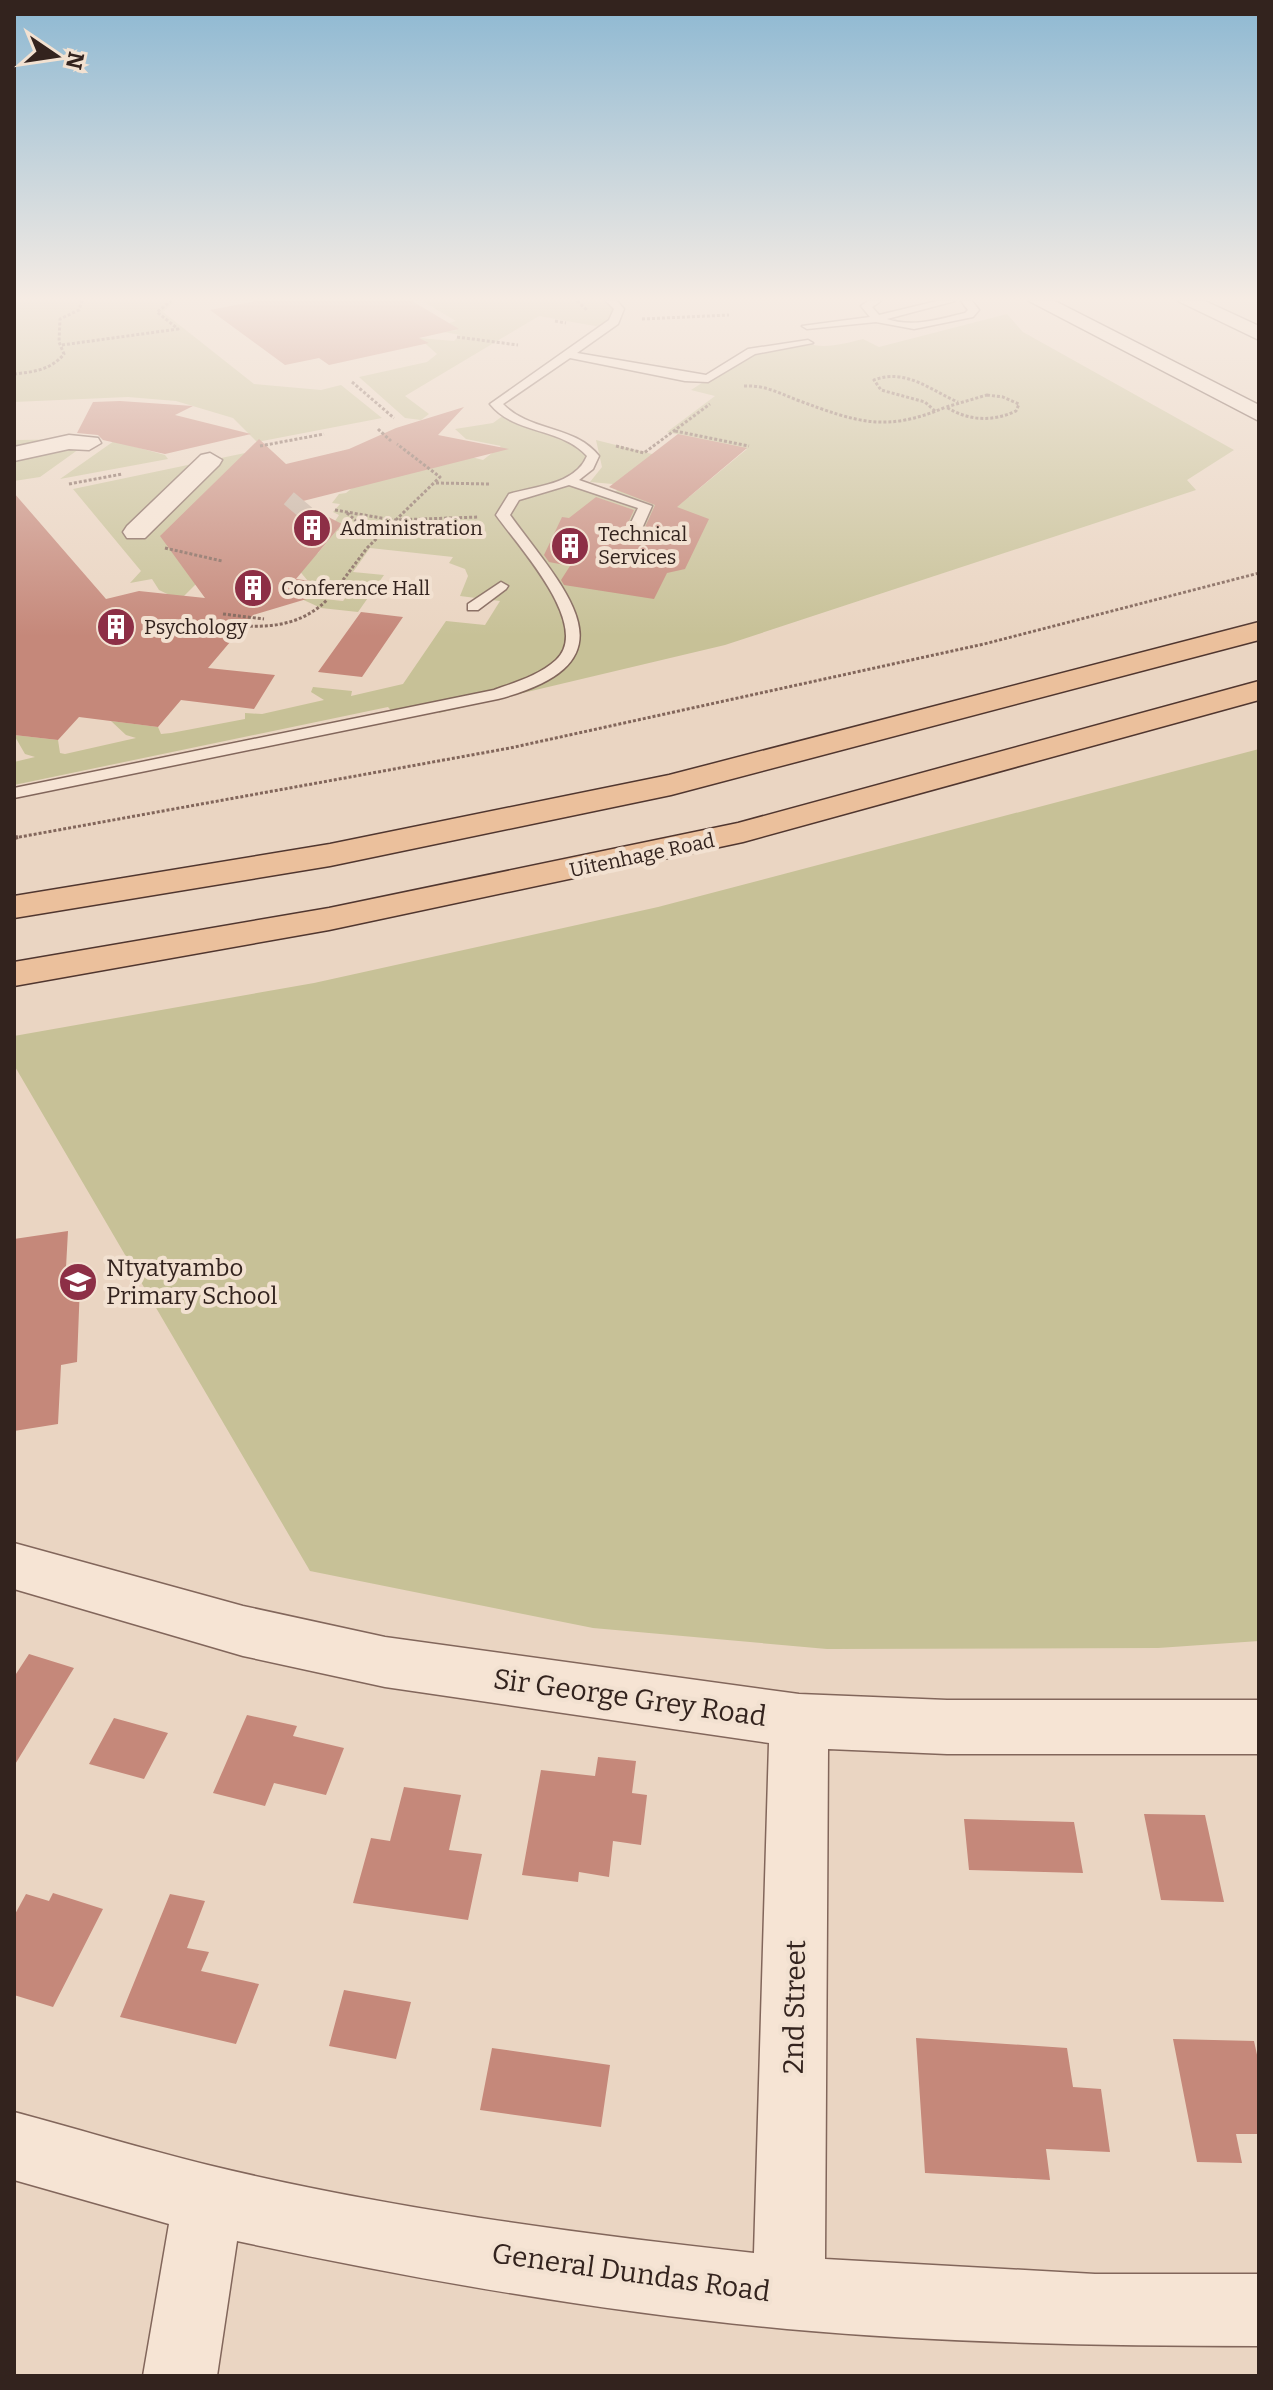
<svg xmlns="http://www.w3.org/2000/svg" width="1273" height="2390" font-family="Bitter,serif">
<style>
.green{fill:#c7c197}
.building{fill:#c5887a}
.lines{fill:none;stroke-linecap:round;stroke-linejoin:round}
.street-tunnel{stroke:#c5b1a1;stroke-width:24;stroke-dasharray:24 12;stroke-linecap:butt}
.lane-casing{stroke:#82665b;stroke-width:3}
.street-casing{stroke:#82665b;stroke-width:3}
.secondary-casing{stroke:#64483e;stroke-width:3}
.primary-casing{stroke:#50362f;stroke-width:3}
.path-far1{stroke:#82665b;stroke-width:3;stroke-dasharray:3 2;stroke-linecap:butt}
.path{stroke:#82665b;stroke-width:4;stroke-dasharray:5 4;stroke-linecap:butt}
.lane{fill:#f6e4d4;fill-rule:evenodd}
.street{fill:#f6e4d4;fill-rule:evenodd}
.secondary{fill:#f6e4d4;fill-rule:evenodd}
.primary{fill:#ebc09c;fill-rule:evenodd}
.labels{text-anchor:middle;stroke-width:8;stroke-linejoin:round;paint-order:stroke}
.far-poi-label{font-size:20px;fill:#33231e;stroke:#f2e1d1;text-anchor:start}
.far-street-label{font-size:20px;fill:#33231e;stroke:#f2e1d1}
.poi-label{font-size:24px;fill:#33231e;stroke:#f2e1d1;text-anchor:start}
.near-street-label{font-size:28px;fill:#33231e;stroke:#f2e1d1}
</style>
<rect width="100%" height="100%" fill="#ead5c2"/>
<path class="green" d="M14,301H175L163,312L254,384L321,390L341,385L382,418L257,442L233,418L176,401L128,397L14,402Z
M422,301H611L619,309L606,328L539,316L405,396L429,414L421,420L405,418L359,377L427,362L437,354L419,338L454,341L460,335L444,332L457,330L449,323L456,321Z
M1007,314L1023,332L1234,450L1187,480L1196,490L725,645L439,713L438,707L395,715L388,707L14,785V762L35,757L25,754L14,735L58,740L60,753L65,754L136,738L126,735L111,721L158,727L161,734L171,733L245,719V713L262,714L324,700L311,692L313,687L352,691L351,696L403,684L446,621L485,625L500,601L460,596L468,576L465,569L449,563L453,557L370,548L353,572L384,575L358,612L321,608L295,596L343,601L355,586L308,581L297,568L308,556L318,553L341,525L335,521L339,515L333,512L340,504L332,503L339,494L346,493L410,441L483,460L501,446L466,439L455,429L493,423L504,415L565,438L593,456L570,480L612,494L624,485L590,482L602,467L596,440L652,454L689,497L747,449L667,432L715,396L691,390L752,351L808,343C822,350 847,343 863,339L879,347Z
M93,439L40,477L14,481V440Z
M114,441L165,455L168,459L60,479Z
M245,453L214,566L180,600L159,590L152,579L130,583L141,571L73,489Z
M1259,749V1641L1158,1648L827,1649L593,1628L310,1571L14,1065V1036L314,983L658,907Z"/>
<path class="building" d="M256,301H412L459,329L419,338L429,343L329,365L319,358L285,365L210,310Z
M120,401L193,406L175,415L251,434L165,454L103,440L98,435L77,433L93,402Z
M464,407L438,435L509,449L299,502L342,524L296,579L350,586L253,615L208,668L275,675L254,709L181,700L158,727L79,717L58,740L14,735V493L106,599L139,591L205,598L160,536L259,439L286,464L349,449L396,428Z
M678,434L747,448L677,507L709,519L685,569L667,573L654,599L564,585L561,580L570,566L549,562L544,555L562,517L569,518L596,497L634,510L623,534L632,540L641,536L655,505L609,487Z
M361,612L403,617L362,677L318,672Z
M68,1231L65,1286L80,1284L77,1362L61,1365L58,1424L14,1431V1239Z
M29,1654L74,1668L14,1766V1677Z
M247,1715L297,1726L293,1736L344,1748L326,1795L274,1783L265,1806L213,1793Z
M114,1718L168,1733L144,1779L89,1764Z
M598,1757L636,1761L632,1793L647,1795L641,1845L613,1841L609,1877L579,1872L578,1882L522,1875L541,1770L595,1776Z
M404,1787L461,1795L449,1850L482,1854L468,1920L353,1903L371,1838L390,1841Z
M1144,1814L1205,1815L1224,1902L1161,1900Z
M964,1819L1074,1822L1083,1873L969,1870Z
M53,1893L103,1909L53,2007L14,1995V1916L26,1894L49,1901Z
M170,1894L205,1901L187,1948L209,1952L201,1971L259,1984L236,2044L120,2017Z
M344,1990L411,2002L396,2059L329,2046Z
M916,2038L1067,2048L1073,2087L1101,2089L1110,2152L1046,2149L1050,2180L925,2173Z
M1173,2039L1254,2041L1259,2064V2134H1236L1242,2163L1197,2162Z
M492,2048L610,2065L601,2127L480,2110Z"/>
<g class="lines">
<path class="street-tunnel" d="M293,512L303,500"/>
<g class="lane-casing">
<path id="lane" d="M606,301H617L624,309L618,324L577,353L706,375L748,349L808,340L813,343L755,354L708,382L685,381L570,358L503,404C530,432 575,425 599,456L593,469L579,480L652,506L640,533L633,537L626,533L638,508L569,485L519,500L510,515C565,591 640,662 498,699L14,798V788L494,690C516,682 538,676 556,660C593,626 517,545 496,515L509,494C535,486 575,485 587,456C561,427 515,435 490,404L609,320L614,309Z
M868,301H881L872,307L879,315L937,301H955L887,319C913,328 940,319 965,313L968,310L961,301H972L979,310L973,317L914,329L876,322L807,329L802,326L870,317L861,306Z
M501,582L508,586L506,589L478,610H468V604Z"/>
</g>
<g class="street-casing">
<path id="street" d="M1178,301H1205L1259,326V340Z
M69,435L98,438L101,443L89,450L69,449L14,461V447Z
M210,453L222,460L219,465L145,538H127L123,532L127,526L201,455Z
M14,1543L243,1606L385,1637L799,1694L947,1700H1259V1754H947L828,1749L825,2259L1095,2274H1259V2346C1102,2346 944,2343 787,2329C602,2312 418,2280 237,2241L217,2376H143L169,2224L14,2180V2112C78,2129 143,2149 208,2165C386,2208 571,2233 754,2253L769,1743L385,1687L243,1656L14,1589Z"/>
</g>
<g class="secondary-casing">
<path id="secondary" d="M1029,301H1055L1259,405V421Z"/>
</g>
<g class="primary-casing">
<path id="primary" d="M1259,622V640L671,795L330,866L14,918V896L330,844L669,775Z
M1259,681V700L743,842L329,930L14,986V962L329,908L738,823Z"/>
</g>
<path class="path-far1" d="M577,301L588,311
M642,319L729,315
M555,321L566,323
M457,337L518,345
M62,345L178,329L157,312L171,301
M14,374C33,372 51,370 64,354L59,342L60,319L79,310L82,301
M352,382L394,418
M744,386C765,385 779,393 797,400C857,422 885,433 946,407
M987,395L1003,397L1019,404L1016,411C992,422 969,421 946,407Z
M935,411L925,402L881,390L874,380C906,368 930,390 958,402
M378,429L391,441
M675,431L749,446
M260,446L324,434
M616,446L644,453L710,404
M436,483L490,484
M69,484L122,474
M335,510L393,520L479,517
M347,513L376,538
M165,548L222,561
M340,584L367,548L440,477L397,444
M349,594L371,595
M223,614L264,619
M205,622C250,627 292,634 327,600
M14,838L510,748L984,644L1259,573"/>
<path class="path" d="M14,838L18,837"/>
<use href="#lane" class="lane"/>
<use href="#street" class="street"/>
<use href="#secondary" class="secondary"/>
<use href="#primary" class="primary"/>
</g>
<linearGradient id="sky" x2="0" y2="1"><stop stop-color="#8db8d2"/><stop offset="0.47" stop-color="#f6ece4"/><stop offset="1" stop-color="#f6ece4" stop-opacity="0"/></linearGradient>
<rect width="1273" height="636" fill="url(#sky)"/>
<defs>
<g id="building-disc" transform="scale(2)"><circle r="9.5" fill="#8d2f46" stroke="#f2e1d1"/><path d="M-4-6H4V6H1V3H-1V6H-4ZM-2.5-4.3h1.7v1.8h-1.7ZM.8-4.3h1.7v1.8H.8ZM-2.5-1h1.7V.8h-1.7ZM.8-1h1.7V.8H.8Z" fill="#fff"/></g>
<g id="school-disc" transform="scale(2)"><circle r="9.5" fill="#8d2f46" stroke="#f2e1d1"/><path d="M0-5L7-2L0 1L-7-2ZM-4 1L0 2.5L4 1V4Q0 6-4 4Z" fill="#fff"/></g>
</defs>
<g fill-rule="evenodd">
<use href="#building-disc" x="312" y="528"/>
<use href="#building-disc" x="570" y="546"/>
<use href="#building-disc" x="253" y="588"/>
<use href="#building-disc" x="116" y="627"/>
<use href="#school-disc" x="78" y="1282"/>
</g>
<g class="labels">
<g class="far-poi-label">
<text x="340" y="535">Administration</text>
<text x="598" y="541">Technical<tspan x="598" dy="23">Services</tspan></text>
<text x="281" y="595">Conference Hall</text>
<text x="144" y="634">Psychology</text>
</g>
<g class="far-street-label">
<text transform="translate(642 855) rotate(-12)" y="7">Uitenhage Road</text>
</g>
<g class="poi-label">
<text x="106" y="1276">Ntyatyambo<tspan x="106" dy="28">Primary School</tspan></text>
</g>
<g class="near-street-label">
<text transform="translate(630 1697) rotate(8)" y="10">Sir George Grey Road</text>
<text transform="translate(794 2007) rotate(-89)" y="10">2nd Street</text>
<text transform="translate(631 2272) rotate(8)" y="10">General Dundas Road</text>
</g>
</g>
<rect width="1273" height="2390" fill="none" stroke="#33231e" stroke-width="32"/>
<g transform="translate(56 56) rotate(103)" stroke="#f2e1d1" stroke-width="6" paint-order="stroke">
<path d="M0-6L14 30L0 20L-14 30Z" fill="#33231e"/>
<text y="-12" font-size="22" font-weight="bold" text-anchor="middle" fill="#33231e">N</text>
</g>
</svg>
